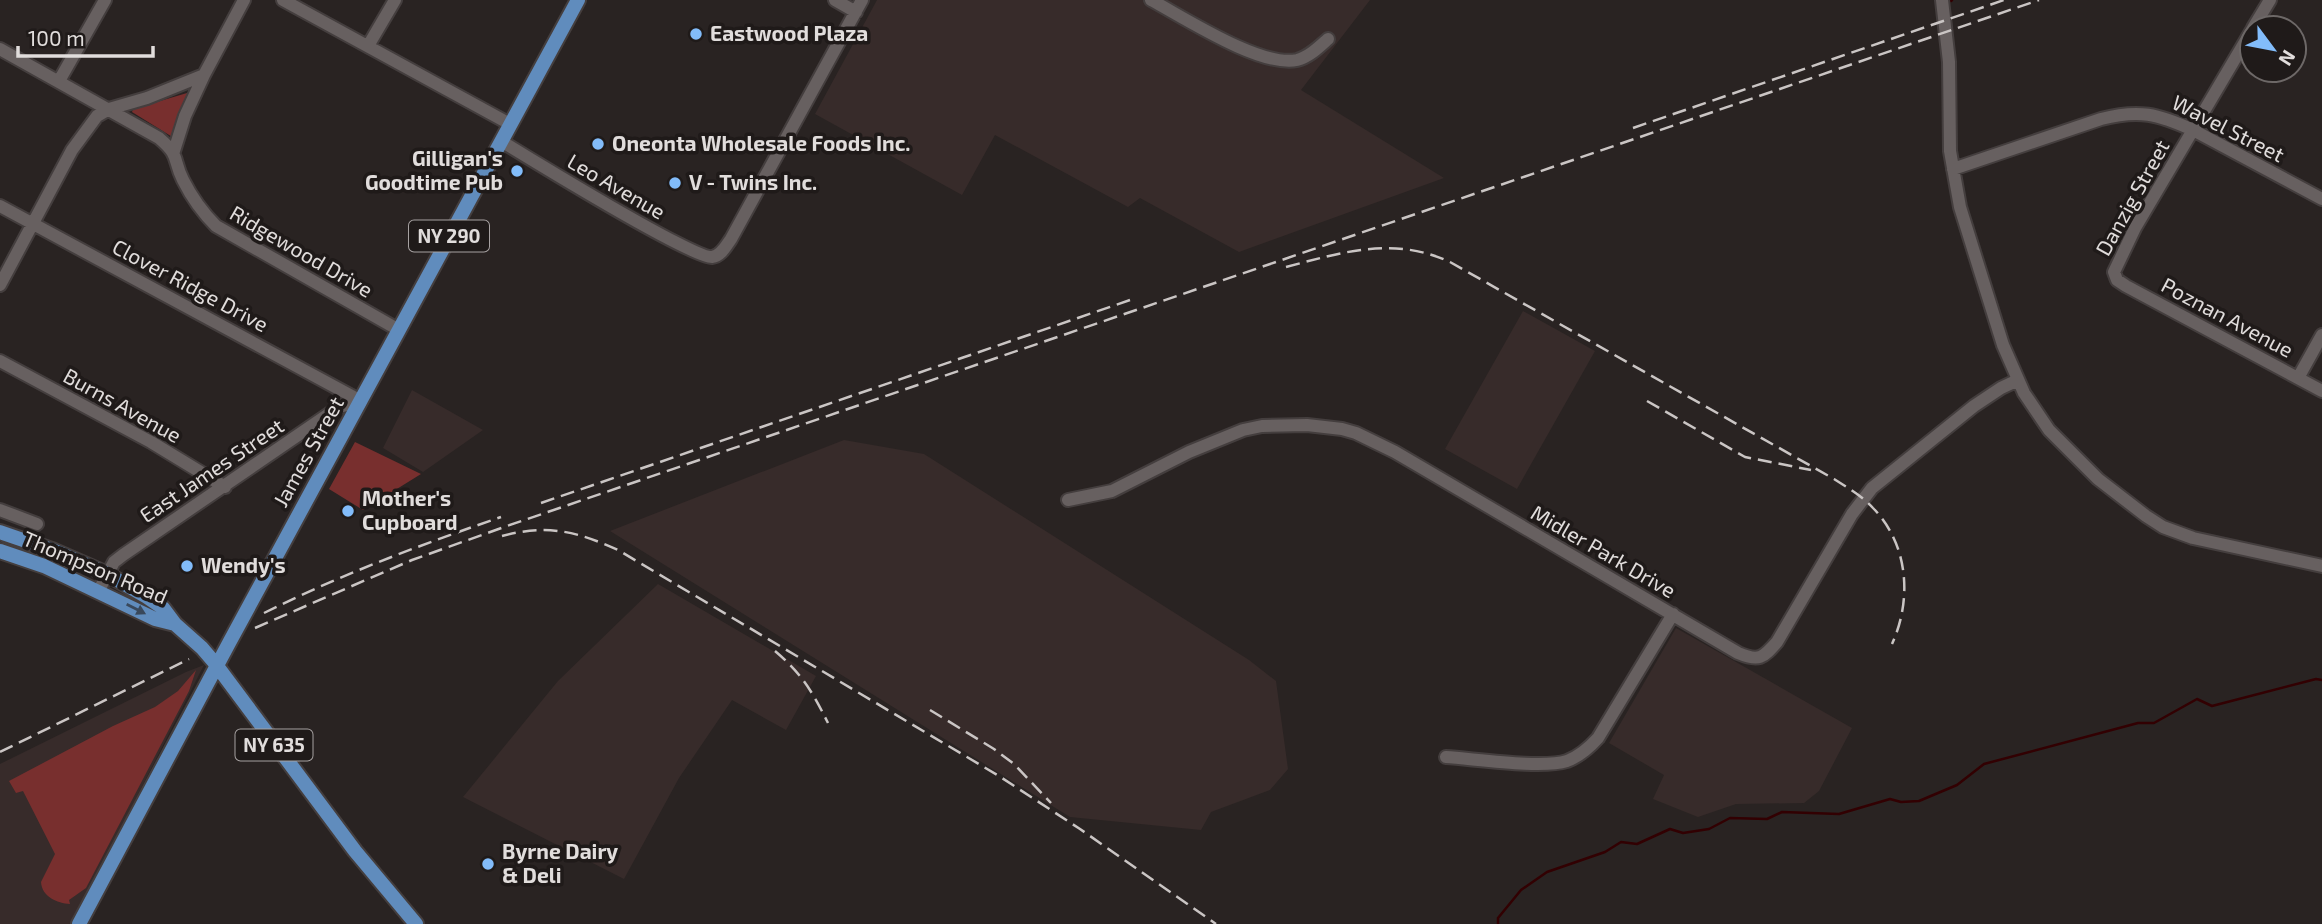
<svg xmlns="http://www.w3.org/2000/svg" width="2322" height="924" font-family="'Exo 2',sans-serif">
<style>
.built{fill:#372b2a}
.green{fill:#782f2e}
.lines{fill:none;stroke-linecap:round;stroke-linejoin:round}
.stream{stroke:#320002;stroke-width:2.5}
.minor-casing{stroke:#443e3e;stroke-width:16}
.major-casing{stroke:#443e3e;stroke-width:18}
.minor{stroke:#676060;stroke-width:12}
.major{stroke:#608cbd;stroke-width:14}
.rail{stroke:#cac5c4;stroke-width:2.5;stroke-dasharray:14 7;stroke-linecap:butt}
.oneway{fill:#39485b}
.poi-dot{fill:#82bcfa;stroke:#1f1a19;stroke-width:2.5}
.labels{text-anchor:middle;stroke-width:7;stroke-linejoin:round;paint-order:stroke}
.shield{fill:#1f1a19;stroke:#a7a2a2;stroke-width:2}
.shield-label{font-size:19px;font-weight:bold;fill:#e1dddc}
.poi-label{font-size:21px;font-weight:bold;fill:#e1dddc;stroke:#1f1a19;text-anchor:start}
.street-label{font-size:21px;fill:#e1dddc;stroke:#1f1a19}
</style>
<rect width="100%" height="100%" fill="#292322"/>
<path class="built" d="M877,0H1370L1301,90L1444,178L1239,252L1140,198L1128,207L995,135L962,195L815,114Z
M1523,311L1595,351L1517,489L1445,449Z
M412,390L483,430L423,472L383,448Z
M844,440L924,454L1249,660L1276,681L1288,769L1270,790L1211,812L1201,830L1070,817L610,531Z
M658,584L816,676L786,730L732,700L679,778L624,879L463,797L558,681Z
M1676,628L1852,728L1819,791L1804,803L1736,804L1698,817L1653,799L1664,775L1609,743Z
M204,665L72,924H0V764L186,672Z"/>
<path class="green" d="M187,93L189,96L174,138L132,112L133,109Z
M355,442L421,474L363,510L329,489Z
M196,670L189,691L86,888L69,900L70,904C57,903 42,897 41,882L55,854L23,791L16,793L9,781L113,726L155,707L178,691Z"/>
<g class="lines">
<path class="stream" d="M1951,1L1952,0
M1498,924V918L1521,890L1547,872L1605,852L1621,842L1637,844L1670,829L1683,833L1709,829L1730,818L1767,819L1782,812L1839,814L1890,799L1901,802L1919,801L1957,785L1984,764L2138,723H2154L2197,699L2212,706L2316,679L2322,680"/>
<g class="minor-casing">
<path id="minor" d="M283,0L510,124
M835,0L856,12
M1151,0C1183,17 1261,68 1297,60C1309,57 1319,47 1328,39
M1942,0L1949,62L1950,151L1960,207L2003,345L2024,393L2049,430L2098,479L2146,516L2163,527L2193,538L2322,566
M2253,28L2270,0
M2252,30L2135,228L2114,272L2117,280L2126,286L2322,391
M368,46L395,0
M0,49L159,138C181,157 172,158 183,180C192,198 202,212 216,226L399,330
M59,81L105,0
M501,141C527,157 695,260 712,257C721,256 726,246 731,239L862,0
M174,151L185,116L204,75
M1953,169L2101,119C2139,109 2158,114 2193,130L2322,199
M0,206L361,401
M0,285L72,150L97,116L109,109L147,98L204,75L244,0
M0,361L151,442L225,487
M2298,378L2322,335
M1068,500L1112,491L1189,452L1243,430L1262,426L1307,425L1342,429L1356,433L1395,452L1738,653C1759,662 1763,658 1777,642L1852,514L1872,488L1974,406L2001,388L2018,380
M0,510L37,524
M99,590L114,562L123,555L339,407L361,401
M1446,757C1476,759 1542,769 1567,761C1580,756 1589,748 1598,738L1673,614"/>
</g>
<g class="major-casing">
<path id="major" d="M0,532L52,550L107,574L147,597L163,608L175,624L202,648L214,662L355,851L416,924
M0,551L44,566L155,619L175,624
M79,924L229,643L578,0"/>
</g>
<use href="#minor" class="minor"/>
<use href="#major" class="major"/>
<path class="rail" d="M1633,128L2004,0
M1286,267C1343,252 1394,236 1450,262L1834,479C1848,488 1862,496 1873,508C1909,545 1912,600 1892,644
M1647,401L1745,457L1811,470
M541,503L1130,300
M502,536C547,524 576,531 618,550L999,776L1080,829L1216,924
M264,613C340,575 420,545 501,517
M255,628L412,560L507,526L2039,0
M775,651C802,674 812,691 828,723
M930,710L994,749L1014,764L1051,803
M0,752L189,659"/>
</g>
<defs><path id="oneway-solid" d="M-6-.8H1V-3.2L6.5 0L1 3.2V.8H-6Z" transform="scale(1.75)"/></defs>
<use class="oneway" href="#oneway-solid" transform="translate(136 609) rotate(27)"/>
<g class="poi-dot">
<circle cx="696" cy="34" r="7"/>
<circle cx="598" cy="144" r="7"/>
<circle cx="517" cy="171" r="7"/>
<circle cx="675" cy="183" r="7"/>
<circle cx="348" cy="511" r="7"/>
<circle cx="187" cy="566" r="7"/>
<circle cx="488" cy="864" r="7"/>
</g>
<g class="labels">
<g class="shield">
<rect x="409" y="220.5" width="80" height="31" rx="5"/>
<rect x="235.5" y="729.5" width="77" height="31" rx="5"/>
</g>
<g class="shield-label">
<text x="449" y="243">NY 290</text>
<text x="274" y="752">NY 635</text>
</g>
<g class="poi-label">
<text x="710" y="41">Eastwood Plaza</text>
<text x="612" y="151">Oneonta Wholesale Foods Inc.</text>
<text x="503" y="166" text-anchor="end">Gilligan's<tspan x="503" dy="24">Goodtime Pub</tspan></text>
<text x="689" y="190">V - Twins Inc.</text>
<text x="362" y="506">Mother's<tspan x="362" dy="24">Cupboard</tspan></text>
<text x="201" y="573">Wendy's</text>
<text x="502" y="859">Byrne Dairy<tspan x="502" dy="24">&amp; Deli</tspan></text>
</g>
<g class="street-label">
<text transform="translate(2228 129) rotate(27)" y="7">Wavel Street</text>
<text transform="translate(616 187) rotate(30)" y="7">Leo Avenue</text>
<text transform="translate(2133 198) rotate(-61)" y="7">Danzig Street</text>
<text transform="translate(301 252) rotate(30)" y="7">Ridgewood Drive</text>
<text transform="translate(190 286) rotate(28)" y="7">Clover Ridge Drive</text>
<text transform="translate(2227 318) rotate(28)" y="7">Poznan Avenue</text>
<text transform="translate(122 406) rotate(29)" y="7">Burns Avenue</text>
<text transform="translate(309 452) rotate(-61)" y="7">James Street</text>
<text transform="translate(212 471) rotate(-34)" y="7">East James Street</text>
<text transform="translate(1603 552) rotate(30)" y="7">Midler Park Drive</text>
<text transform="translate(95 568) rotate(23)" y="7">Thompson Road</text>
</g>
</g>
<g transform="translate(2273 49) rotate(122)"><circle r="33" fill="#1f1a19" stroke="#6d6867" stroke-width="2"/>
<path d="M0-5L12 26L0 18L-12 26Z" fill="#82bcfa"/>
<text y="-10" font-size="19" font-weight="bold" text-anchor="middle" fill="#e1dddc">N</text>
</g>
<path d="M18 46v10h135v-10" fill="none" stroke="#e1dddc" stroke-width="3.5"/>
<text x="28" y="46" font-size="21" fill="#e1dddc" stroke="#1f1a19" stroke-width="5" paint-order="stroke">100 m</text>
</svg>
